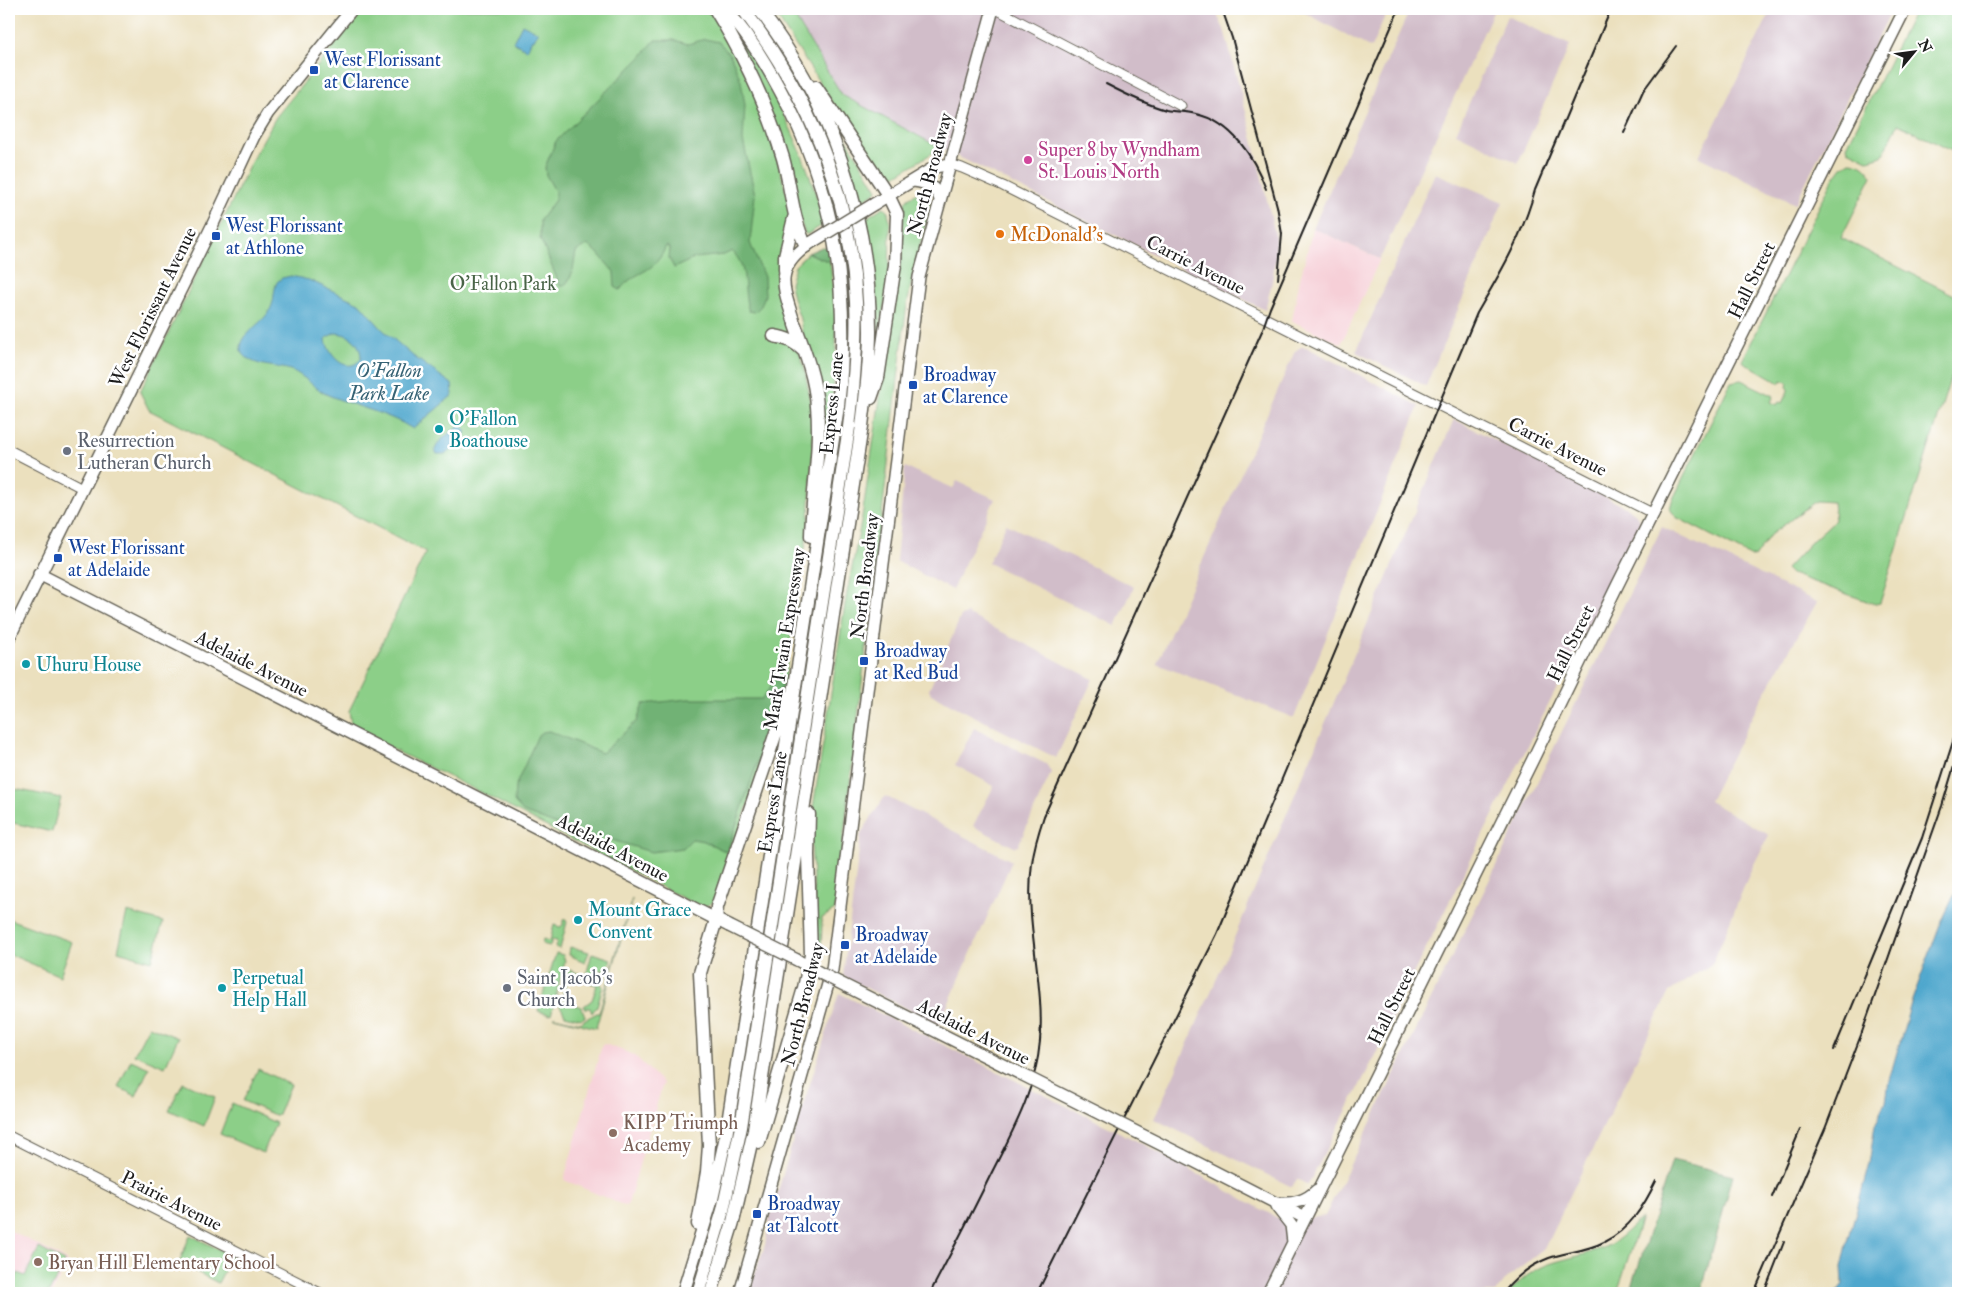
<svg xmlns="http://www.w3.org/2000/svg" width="1967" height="1302" font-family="'IM FELL Double Pica',serif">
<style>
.built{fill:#f6cfd7}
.industrial{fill:#d1bdc9}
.green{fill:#8ccf88;stroke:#547652}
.forest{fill:#71b274;stroke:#466748}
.water{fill:#50a7cd;stroke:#366274;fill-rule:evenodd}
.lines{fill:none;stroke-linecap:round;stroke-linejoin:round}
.minor-casing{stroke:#646155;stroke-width:11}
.major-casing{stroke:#646155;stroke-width:14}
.highway-casing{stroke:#646155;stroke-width:15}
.minor{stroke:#fff;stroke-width:9}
.major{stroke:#fff;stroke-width:11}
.highway{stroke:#fff;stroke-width:12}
.rail{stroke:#1c1c1c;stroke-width:2}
.major-bridge-casing{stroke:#646155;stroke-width:14;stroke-linecap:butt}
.major-bridge{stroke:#fff;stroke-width:11}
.transit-dot{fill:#1a4fb4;stroke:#fff;stroke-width:2}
.hotel-dot{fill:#d1479c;stroke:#fff;stroke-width:2}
.food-dot{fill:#e8710a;stroke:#fff;stroke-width:2}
.culture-dot{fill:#0f9aa8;stroke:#fff;stroke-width:2}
.worship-dot{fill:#6b7280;stroke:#fff;stroke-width:2}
.education-dot{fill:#8d6e63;stroke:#fff;stroke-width:2}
.labels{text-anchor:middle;stroke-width:5;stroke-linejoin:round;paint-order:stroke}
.transit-label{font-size:19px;fill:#164399;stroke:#fff;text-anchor:start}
.hotel-label{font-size:19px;fill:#b23c85;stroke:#fff;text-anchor:start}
.street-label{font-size:19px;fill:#1c1c1c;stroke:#fff}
.food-label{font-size:19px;fill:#c56008;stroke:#fff;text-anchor:start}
.park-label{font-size:19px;fill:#496447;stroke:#fff}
.culture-label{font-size:19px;fill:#0d838f;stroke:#fff;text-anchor:start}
.worship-label{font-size:19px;fill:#5b616d;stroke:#fff;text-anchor:start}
.education-label{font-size:19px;fill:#785e54;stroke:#fff;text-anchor:start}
.water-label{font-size:20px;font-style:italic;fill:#366274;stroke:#fff}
</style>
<rect width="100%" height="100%" fill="#fff"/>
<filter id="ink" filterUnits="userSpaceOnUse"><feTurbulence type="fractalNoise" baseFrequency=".02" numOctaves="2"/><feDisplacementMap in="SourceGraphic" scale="10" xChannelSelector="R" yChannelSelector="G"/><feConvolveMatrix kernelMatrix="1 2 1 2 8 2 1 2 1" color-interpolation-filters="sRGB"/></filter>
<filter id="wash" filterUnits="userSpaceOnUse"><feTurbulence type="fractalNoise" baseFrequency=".0096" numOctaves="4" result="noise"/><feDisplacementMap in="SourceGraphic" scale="20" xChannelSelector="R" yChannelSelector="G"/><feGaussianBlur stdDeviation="1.12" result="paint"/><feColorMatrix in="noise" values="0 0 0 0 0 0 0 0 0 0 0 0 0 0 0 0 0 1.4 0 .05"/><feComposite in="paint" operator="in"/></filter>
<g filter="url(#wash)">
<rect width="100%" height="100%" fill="#ebe0be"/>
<path class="built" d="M1313,228L1380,259L1341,344L1292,321L1299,283Z
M605,1044L634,1055L663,1083L628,1204L625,1206L564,1180L602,1045Z
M9,1230L68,1261L52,1293H9Z"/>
<path class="industrial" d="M790,9H1214L1224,29L1250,127L1275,234L1276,254L1272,282L1265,310L939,147L842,95Z
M1298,9H1388L1371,48Z
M1410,9L1494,10L1380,259L1313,228Z
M1772,9H1892L1795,204L1699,157Z
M1507,16L1570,45L1518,163L1456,133Z
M1435,173L1503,202L1426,386L1356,352Z
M1301,347H1306L1419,406L1294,718L1157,664L1295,351Z
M1454,419L1629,509L1636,514L1640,523L1409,982L1375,1056L1308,1185L1297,1179L1292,1187L1154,1119L1218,976Z
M905,467L953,488L957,481L995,499L952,590L896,561Z
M1006,524L1134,587L1116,626L988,563Z
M1662,527L1817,602L1757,707L1709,801L1769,835L1750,872L1713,963L1669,992L1544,1249L1504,1281L1495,1293H748L765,1245L769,1222L805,1099L839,993L1143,1144L1283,1221L1325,1216Z
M967,614L1093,679L1056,758L931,694L929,690L961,616Z
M974,728L1046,764L1050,770L1051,773L1018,846L1014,847L973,826L994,786L955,765Z
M885,796L1012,861L939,1025L843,976L861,834Z"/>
<path class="green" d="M364,9H710L762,104L791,210L782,258L776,276L781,299L804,366L814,420L809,522L782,698L717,900L704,907L698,906L480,792L355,731L351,724L349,711L426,552L149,410L140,392L254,156L276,117Z
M772,9H790L842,95L939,147V149L890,179L880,176Z
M1915,9H1958V154L1898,124L1882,156L1868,160L1848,150L1847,146Z
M734,33C776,92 807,154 824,224L808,234H805Z
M832,114L877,190L876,192L861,201L850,165Z
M1850,162C1861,163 1866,166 1872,176L1841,238L1958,297V354L1880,603L1875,604L1791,574L1786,569L1813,540L1835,520L1833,502L1816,501L1770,535L1754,558L1676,517L1670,509L1672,501L1731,382L1741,380L1774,396L1771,402L1777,405L1779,402L1782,403L1789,389L1787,387L1788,383L1782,380L1780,383L1742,361L1833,179L1842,167Z
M921,191C930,191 930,199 930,206L913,274L906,311L835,910L822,918L821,957L817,954L811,839L813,808L846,598L862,517L898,279L902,254L903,211L905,203L908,198Z
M883,207L887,209L890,221L889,282L878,338L875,275L866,218Z
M808,253L830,262C834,289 837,317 836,345C835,397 825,449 816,500L820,449L800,319L793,298L790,284L795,266Z
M9,788L61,798L52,832L9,822Z
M632,899L596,1028L554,1017L581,1023L584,1020L597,1013H599Z
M127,912L163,922L152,961L118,951Z
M9,919L72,942L60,976L9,954Z
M566,919L567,922L560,949L555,947L557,941L552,940L550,946L542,944L543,939L550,941L554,925L560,927L563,925V920Z
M570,947L589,952L585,962L569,955Z
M556,953L563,955L565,961L551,1015L538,1011Z
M592,953L611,959L605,977L598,975L599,973L604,971V969L597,971L596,975L587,972Z
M570,970L582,975L581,980L568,976L565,992L571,1004L582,1007L585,1017L581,1019L565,1015L558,1002L565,1001C561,992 562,976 570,970Z
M586,975L603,980L599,983L603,986L597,1006L592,1013L590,1008H585L584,1006L592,1000L597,985L584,981Z
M149,1026L178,1038L165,1067L134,1054Z
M131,1060L149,1068L136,1096L118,1087Z
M258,1069L291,1085L277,1116L243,1101Z
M183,1082L215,1097L204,1126L169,1110Z
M232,1103L276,1123L263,1153L220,1134Z
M1641,1218L1617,1293H1509C1541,1256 1565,1264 1605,1247C1618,1241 1630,1228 1641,1218Z
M190,1235L232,1256L218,1283L179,1263Z
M39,1248L65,1262L49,1293H9L18,1273L25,1276Z"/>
<path class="forest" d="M705,39L719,42L731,56L741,81L745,105L743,140L755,195L750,243L764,277L765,295L761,306L755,312L749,311C741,289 750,269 732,251L724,255L695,258L674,268L669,258L670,248L666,246C654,276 635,269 620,290L615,287L614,272L596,251L587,245L576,252C573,265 575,275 564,286H560L540,238V220L555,200V191L546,175L545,167L556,141L641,57L655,40H674L688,44Z
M822,247H828L830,262L808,253Z
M778,676L783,679L779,700L727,852L704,841L692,839L683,848L651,852L612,840L593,839L523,812L514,802L515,787L538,735L542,732L549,731L602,753L637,721L643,704L688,699H762Z
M1672,1160L1733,1175L1701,1293H1630Z"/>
<path class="water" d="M522,24L538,32L534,40L532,39L527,50L513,42Z
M291,276L309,280L359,303L382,329L413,356L452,384L453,395L413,429C388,413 356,407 328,395C315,389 306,377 293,371C276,364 252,369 241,351C239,335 260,325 268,313C276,301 272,294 277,282L282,278ZM335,333C351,334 361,343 361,359C347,376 327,355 326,338Z
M461,426L466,430L464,437L446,454H437L435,450C438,440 451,431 461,426Z
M1958,887V1293H1836L1843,1284L1842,1267L1847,1245L1869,1164L1875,1125L1886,1102L1889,1080L1911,1003L1939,927Z"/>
</g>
<g filter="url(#ink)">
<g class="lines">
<g class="minor-casing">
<path id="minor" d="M996,9L1181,106
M950,164L962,168L1003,186L1654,514
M9,450L82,488
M9,1136L320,1293"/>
</g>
<g class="major-casing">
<path id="major" d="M914,181C928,183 935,186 940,199
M874,204L935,167L950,164
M795,325C783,286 772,269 812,242
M39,574L729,926
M9,638L212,226L254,136L268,113L352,9
M797,960L824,975
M1182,1155L1305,1218
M1278,1203C1294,1204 1306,1201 1317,1190
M1276,1206L1291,1225L1293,1242
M740,1293L832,970L919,277L993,9
M1268,1293L1532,761L1617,586L1905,9"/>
</g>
<g class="highway-casing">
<path id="highway" d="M715,9C744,56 767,104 783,158C791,186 792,219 806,246
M816,87L888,195L897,214L895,265L878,378L871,398
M785,270V256L794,218
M795,325C805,352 815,378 817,406C821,450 812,493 811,536
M774,336C787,338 795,342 804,351
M759,1142L804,988L811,955L808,855L809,814
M698,1224L707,1172L709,1145L700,973L716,920L717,907L788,697
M683,1293L712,1199L726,1136L838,406C851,293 835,190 780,90C765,62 747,33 725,9
M698,1293L723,1210L741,1127L849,427C854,385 858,344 856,302C851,194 807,93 743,9
M711,1293L733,1222L754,1130L862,426C866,394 870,363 870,331C870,215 830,100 759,9"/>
</g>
<use href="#minor" class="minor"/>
<use href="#major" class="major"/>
<use href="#highway" class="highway"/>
<path class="rail" d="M1222,9L1232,38L1277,206L1282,234L1278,279
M1106,84C1125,94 1145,104 1166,110C1175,112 1186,111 1196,114C1232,122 1254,157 1266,189
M1624,133L1643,91L1676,46
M1834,1050L1922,838L1958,726
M1772,1197L1800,1130
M930,1293C950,1255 970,1217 989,1178C1011,1134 1036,1091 1040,1041C1045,982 1024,922 1032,863C1034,847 1039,831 1044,816L1262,331L1270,308L1399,9
M1037,1293L1217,934L1477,313C1501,272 1522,237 1535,190L1611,9
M1503,1293C1515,1278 1530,1265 1549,1258C1567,1252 1587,1251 1604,1242C1630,1229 1644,1206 1656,1181
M1754,1293L1825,1129L1861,1035L1942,806L1958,753
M1764,1293L1784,1242"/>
<g class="major-bridge-casing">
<path id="major-bridge" d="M812,242L874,204
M729,926L797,960
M824,975L1182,1155"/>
</g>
<use href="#major-bridge" class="major-bridge"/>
</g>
</g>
<g class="transit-dot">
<rect x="309" y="65" width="10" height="10" rx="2.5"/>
<rect x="211" y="231" width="10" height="10" rx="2.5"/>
<rect x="908" y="380" width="10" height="10" rx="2.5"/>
<rect x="53" y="553" width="10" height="10" rx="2.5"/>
<rect x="859" y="656" width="10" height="10" rx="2.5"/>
<rect x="840" y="940" width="10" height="10" rx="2.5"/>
<rect x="752" y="1209" width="10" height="10" rx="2.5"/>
</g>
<circle class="hotel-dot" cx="1028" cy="160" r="5"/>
<circle class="food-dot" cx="1000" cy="234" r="5"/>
<g class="culture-dot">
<circle cx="439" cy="429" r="5"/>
<circle cx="26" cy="664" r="5"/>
<circle cx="578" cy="920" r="5"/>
<circle cx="222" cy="988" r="5"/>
</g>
<g class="worship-dot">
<circle cx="67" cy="451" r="5"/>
<circle cx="507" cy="988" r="5"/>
</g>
<g class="education-dot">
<circle cx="613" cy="1133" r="5"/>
<circle cx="38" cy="1262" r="5"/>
</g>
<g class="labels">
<g class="transit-label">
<text x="324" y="66">West Florissant<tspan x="324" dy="22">at Clarence</tspan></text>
<text x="226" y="232">West Florissant<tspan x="226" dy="22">at Athlone</tspan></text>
<text x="923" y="381">Broadway<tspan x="923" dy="22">at Clarence</tspan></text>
<text x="68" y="554">West Florissant<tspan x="68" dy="22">at Adelaide</tspan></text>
<text x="874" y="657">Broadway<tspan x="874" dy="22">at Red Bud</tspan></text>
<text x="855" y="941">Broadway<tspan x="855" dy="22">at Adelaide</tspan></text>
<text x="767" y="1210">Broadway<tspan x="767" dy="22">at Talcott</tspan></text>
</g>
<g class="hotel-label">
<text x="1038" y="156">Super 8 by Wyndham<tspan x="1038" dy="22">St. Louis North</tspan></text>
</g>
<g class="street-label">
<text transform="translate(929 174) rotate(-75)" y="7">North Broadway</text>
<text transform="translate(1196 264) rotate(27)" y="7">Carrie Avenue</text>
<text transform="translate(1751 280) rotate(-64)" y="7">Hall Street</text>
<text transform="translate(152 307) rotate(-64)" y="7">West Florissant Avenue</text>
<text transform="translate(831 403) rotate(-84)" y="7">Express Lane</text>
<text transform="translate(1558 446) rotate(27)" y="7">Carrie Avenue</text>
<text transform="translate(864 576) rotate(-83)" y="7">North Broadway</text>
<text transform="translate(784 639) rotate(-81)" y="7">Mark Twain Expressway</text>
<text transform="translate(1570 643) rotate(-64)" y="7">Hall Street</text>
<text transform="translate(252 663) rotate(27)" y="7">Adelaide Avenue</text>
<text transform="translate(772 802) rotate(-81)" y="7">Express Lane</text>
<text transform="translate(613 847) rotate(28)" y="7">Adelaide Avenue</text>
<text transform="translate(802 1004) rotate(-76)" y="7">North Broadway</text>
<text transform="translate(1391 1006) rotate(-64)" y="7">Hall Street</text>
<text transform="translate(974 1031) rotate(27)" y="7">Adelaide Avenue</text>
<text transform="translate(172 1200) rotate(27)" y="7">Prairie Avenue</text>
</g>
<g class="food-label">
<text x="1010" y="241">McDonald's</text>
</g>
<g class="park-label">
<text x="503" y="290">O'Fallon Park</text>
</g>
<g class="culture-label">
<text x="449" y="425">O'Fallon<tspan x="449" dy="22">Boathouse</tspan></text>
<text x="36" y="671">Uhuru House</text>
<text x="588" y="916">Mount Grace<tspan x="588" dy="22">Convent</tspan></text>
<text x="232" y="984">Perpetual<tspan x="232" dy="22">Help Hall</tspan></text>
</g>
<g class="worship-label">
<text x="77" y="447">Resurrection<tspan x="77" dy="22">Lutheran Church</tspan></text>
<text x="517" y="984">Saint Jacob's<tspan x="517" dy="22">Church</tspan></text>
</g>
<g class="education-label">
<text x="623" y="1129">KIPP Triumph<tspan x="623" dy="22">Academy</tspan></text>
<text x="48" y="1269">Bryan Hill Elementary School</text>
</g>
<g class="water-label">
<text x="389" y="377">O'Fallon<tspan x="389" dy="23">Park Lake</tspan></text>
</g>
</g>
<rect width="1967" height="1302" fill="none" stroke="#fff" stroke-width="30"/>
<g transform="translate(1914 52) rotate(61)" stroke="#ffffff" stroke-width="4" paint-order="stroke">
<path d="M0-4L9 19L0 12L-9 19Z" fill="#1c1c1c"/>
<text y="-8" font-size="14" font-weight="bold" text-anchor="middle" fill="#1c1c1c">N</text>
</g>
</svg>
